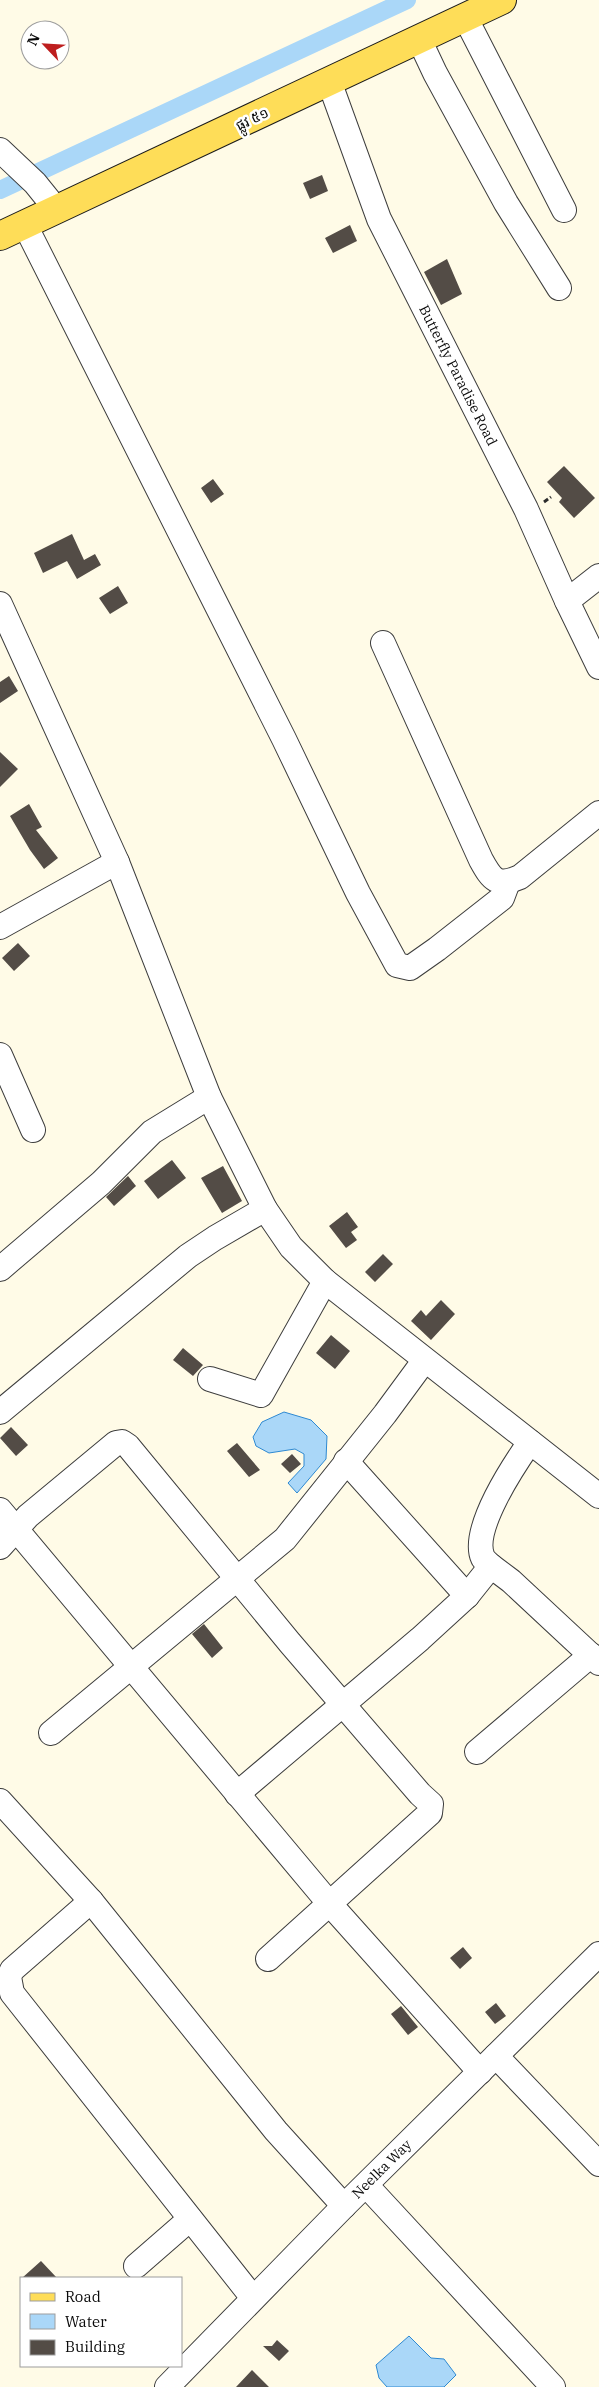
<svg xmlns="http://www.w3.org/2000/svg" width="599" height="2387" font-family="'IBM Plex Serif','Noto Sans Khmer',serif">
<style>
.water{fill:#aad7f8;stroke:#2e89d2}
.lines{fill:none;stroke-linecap:round;stroke-linejoin:round}
.canal{stroke:#aad7f8;stroke-width:18}
.building{fill:#534c46}
.minor-casing{stroke:#3d3d3d;stroke-width:26}
.major-casing{stroke:#1b1b1b;stroke-width:30}
.path{stroke:#2c2c2c;stroke-width:3;stroke-dasharray:5 2.5;stroke-linecap:butt}
.minor{stroke:#fff;stroke-width:24}
.major{stroke:#fedd58;stroke-width:28}
.labels{text-anchor:middle;stroke-width:5;stroke-linejoin:round;paint-order:stroke}
.street-label{font-size:14px;fill:#0a0a0a;stroke:#fff}
</style>
<rect width="100%" height="100%" fill="#fffbe7"/>
<path class="water" d="M284,1412L311,1420L327,1436L326,1459L297,1493L288,1483L304,1466V1454L295,1449L269,1453L256,1446L253,1437L262,1422Z
M409,2336L431,2358L444,2359L456,2375L444,2387H387L379,2378L376,2365Z"/>
<g class="lines">
<path class="canal" d="M0,190L407,0"/>
</g>
<path class="building" d="M322,175L328,191L310,199L303,183Z
M350,225L357,241L333,253L325,238Z
M447,259L462,294L441,305L424,272Z
M564,466L595,498L574,518L559,502L562,498L547,482Z
M213,479L224,494L211,503L201,488Z
M72,534L84,560L95,554L101,565L77,579L67,561L43,573L34,553Z
M118,586L128,603L110,614L99,598Z
M9,676L18,691L0,703V682Z
M0,752L18,769L0,787Z
M29,804L42,827L36,830L58,858L44,869L30,850L10,816Z
M18,943L30,956L14,971L2,958Z
M172,1160L186,1178L158,1199L144,1181Z
M223,1166L242,1201L222,1213L201,1178Z
M128,1176L136,1186L114,1206L106,1197Z
M347,1212L358,1227L351,1232L357,1240L346,1248L329,1226Z
M383,1254L393,1264L375,1282L365,1272Z
M441,1300L455,1314L431,1340L411,1321L421,1310L426,1316Z
M331,1335L350,1351L335,1369L316,1353Z
M183,1348L203,1365L193,1376L173,1360Z
M11,1427L28,1445L16,1456L0,1438Z
M237,1443L260,1470L249,1477L227,1451Z
M292,1454L301,1464L290,1473L281,1464Z
M204,1624L223,1648L212,1658L192,1634Z
M463,1947L472,1958L460,1969L450,1958Z
M496,2003L506,2016L495,2024L485,2012Z
M401,2006L418,2027L408,2035L391,2014Z
M41,2261L57,2278H22Z
M277,2340L289,2351L279,2361L263,2346H272Z
M252,2370L269,2387H236Z"/>
<g class="lines">
<g class="minor-casing">
<g id="minor">
<path d="M465,17L564,210"/>
<path d="M419,39L435,73L506,203L559,288"/>
<path id="s1" d="M329,81L379,219L526,509L567,601L599,667"/>
<path d="M0,150L35,183L56,209"/>
<path d="M25,225L284,739L358,893L397,965L410,968L437,949L502,898L508,882"/>
<path d="M567,601L599,576"/>
<path d="M0,604L117,862L209,1097L265,1209L291,1247L325,1281L599,1496"/>
<path d="M383,643L481,860C492,880 497,887 520,877L599,813"/>
<path d="M0,927L117,862"/>
<path d="M0,1055L33,1130"/>
<path d="M0,1269L101,1183L152,1132L209,1097"/>
<path d="M210,1379L261,1395L325,1281"/>
<path d="M0,1412L188,1256L215,1238L265,1209"/>
<path d="M346,1461L467,1596"/>
<path d="M0,1510L329,1903L480,2072"/>
<path d="M0,1547L28,1516L116,1443L122,1442L128,1446L290,1643L420,1794L431,1804L430,1813L268,1959"/>
<path d="M491,1566C489,1564 485,1561 483,1558C470,1530 514,1465 530,1442"/>
<path d="M51,1733L285,1539L385,1414L424,1361"/>
<path d="M477,1752L591,1655"/>
<path d="M237,1794L420,1639L467,1596L491,1566L511,1581L599,1663"/>
<path d="M0,1801L91,1901L276,2131L344,2206"/>
<path d="M91,1901L12,1970L9,1977L12,1993L253,2298"/>
<path d="M496,2056L599,2164"/>
<path d="M366,2185L553,2387"/>
<path d="M136,2266L190,2219"/>
<path id="s2" d="M167,2387L344,2206L599,1954"/>
</g>
</g>
<g class="major-casing">
<path id="major" d="M0,236L502,0"/>
</g>
<path class="path" d="M544,502L551,497"/>
<use href="#minor" class="minor"/>
<use href="#major" class="major"/>
</g>
<g class="labels">
<g class="street-label">
<text transform="translate(252 119) rotate(-26)" y="5">ផ្លូវ ៥១</text>
<text dy="5" stroke="none"><textPath href="#s1" startOffset="322">Butterfly Paradise Road</textPath></text>
<text dy="5" stroke="none"><textPath href="#s2" startOffset="306">Neelka Way</textPath></text>
</g>
</g>
<rect x="20" y="2277" width="162" height="90" fill="#ffffff" stroke="#9d9d9d"/>
<rect x="30" y="2293" width="25" height="8" fill="#fedd58" stroke="#9d9d9d"/>
<text x="65" y="2302" font-size="15" fill="#0a0a0a">Road</text>
<rect x="30" y="2314" width="25" height="15" fill="#aad7f8" stroke="#9d9d9d"/>
<text x="65" y="2327" font-size="15" fill="#0a0a0a">Water</text>
<rect x="30" y="2340" width="25" height="15" fill="#534c46" stroke="#9d9d9d"/>
<text x="65" y="2352" font-size="15" fill="#0a0a0a">Building</text>
<g transform="translate(45 45) rotate(295)"><circle r="24" fill="#ffffff" stroke="#9d9d9d"/>
<path d="M0-4L9 19L0 12L-9 19Z" fill="#be1e1e"/>
<text y="-8" font-size="14" font-weight="bold" text-anchor="middle" fill="#0a0a0a">N</text>
</g>
</svg>
